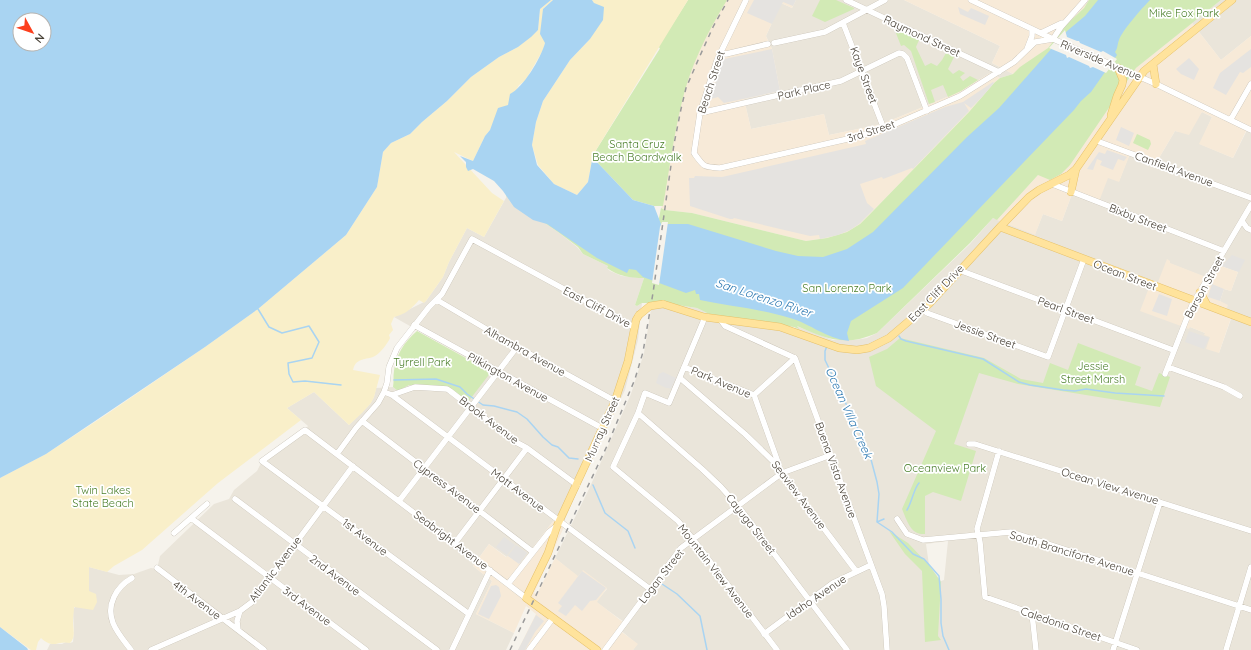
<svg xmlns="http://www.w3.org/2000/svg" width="1251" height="650" font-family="Quicksand,sans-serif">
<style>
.residential{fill:#eae5da;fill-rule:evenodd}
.commercial{fill:#f7ead8}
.green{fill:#d2eab5}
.sand{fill:#f9efc9}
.parking{fill:#e5e3e0}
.water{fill:#a9d4f2;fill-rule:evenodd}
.pier{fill:#f6f3ec}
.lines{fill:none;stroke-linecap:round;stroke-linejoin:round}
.stream{stroke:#a9d4f2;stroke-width:1.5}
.minor-casing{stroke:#c2bbae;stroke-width:6}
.major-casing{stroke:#e6c16a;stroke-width:8}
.minor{stroke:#fff;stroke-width:5.5}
.major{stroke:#ffe39c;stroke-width:7}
.rail{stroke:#9a9a9a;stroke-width:1.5;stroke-dasharray:5 5;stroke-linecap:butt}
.major-bridge-casing{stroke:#e6c16a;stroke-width:8;stroke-linecap:butt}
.major-bridge{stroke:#ffe39c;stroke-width:7}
.labels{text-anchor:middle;stroke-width:3.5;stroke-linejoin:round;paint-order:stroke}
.park-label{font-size:11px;fill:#4a7f2a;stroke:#fff}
.street-label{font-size:11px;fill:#4b4439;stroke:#fff}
.water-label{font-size:12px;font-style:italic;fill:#2e7ab2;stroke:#fff}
</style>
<rect width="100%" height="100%" fill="#f6f3ec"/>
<path class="residential" d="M796,0H904L1000,46L992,63L1013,74L1000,78L990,73L959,92L882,124L829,135L824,114L751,129L744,99L780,91L772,49L766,36L781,3L792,8Z
M1221,0H1251V36L1221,60L1192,23Z
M1202,112L1212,117L1200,144L1233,158L1248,128L1251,130V650H633L637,644L619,629L624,622L596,602L607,589L583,571L578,577L555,558L589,489L631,394L644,353L652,303H664L697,308L709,314L798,329L796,326L833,340H855L867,338L877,333L970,244L993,218L1035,234L1043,214L1062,221L1072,194L1108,177L1119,181L1130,153L1156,163L1175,131L1181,132ZM1169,263L1207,278L1215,264L1238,272L1231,291L1224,289L1220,301L1232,316L1219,353L1210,337L1205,333L1190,327L1156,287ZM948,541L944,580L941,581L929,565L926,544Z
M507,196L558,232L577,247L583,254L608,266L607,268L610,271L622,276L644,278L635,305L637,306L642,303L638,340L625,390L581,482L565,519L564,527L554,520L520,564L508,556L507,557L489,544L473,566L492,581L476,614L514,633L506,650H47L50,644H62L66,642L70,643L73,642L74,631L73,610L75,607L89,592V567L119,575L134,574L151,568L157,569L160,556L214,504L229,499L234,490L257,471L262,461L305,430L308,426L287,408L314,392L349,425L370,404L374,397L376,388L393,387L398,391L409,385L443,387L491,372L394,317L426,301L443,277L449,262L467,228L484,237Z"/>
<path class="commercial" d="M688,0H796L792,8L781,3L766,36L772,49L780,91L744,99L751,129L824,114L829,135L882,124L959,92L990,73L1000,78L994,83L969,112L872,212L860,224L847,232L827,238L806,241L692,213L665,210L661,208L662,206H654Z
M904,0H1089L1084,8L1065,26L1048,48L1013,74L992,63L1000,46Z
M1192,23L1221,60L1251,36V130L1247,129L1233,158L1199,144L1212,117L1202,112L1189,135L1175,131L1156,163L1130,154L1119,182L1108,178L1098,204L1072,194L1062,221L1043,214L1035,235L997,220L1038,175L1077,153L1136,68Z
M1167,259L1170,261V263L1206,277L1215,264L1238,272L1231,291L1224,289L1220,301L1228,305L1225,313L1232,315L1219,353L1206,349L1210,337L1204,335L1205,333L1190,327L1189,329L1140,311L1150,285L1156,287Z
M554,520L564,527L534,593L537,594L555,558L578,576L583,570L607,588L597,602L624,623L619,630L638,644L633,650H518L536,614L526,606L514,633L476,614L492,581L473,566L489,544L506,557L508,556L520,564Z"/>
<path class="green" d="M688,0H727C707,33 689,68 681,106C673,139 669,173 663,206H654L633,200L594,159L593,155L659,50L660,48L658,47Z
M820,0H836L854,8V9L825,22L812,16Z
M1089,0H1221L1136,68L1070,165L1061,174L1050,180L1038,175L997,220L993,218L970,243L877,333C845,347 827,339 797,326L799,329L794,327L709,314L697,308L664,303H642L637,306L635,305L644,278C630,278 618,276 607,268L608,266L583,254L578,247L558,232L506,196L510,192L647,245L659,218L661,208L665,210L692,213L806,241L827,238L847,232L860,224L872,212L969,112L994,83L1000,78L1013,74L1020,67L1048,48L1065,26L1084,8Z
M894,28L919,40L916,47L925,66L931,63L937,66L942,60L946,53L954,57L948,69L953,74L959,70L965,73L960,77L963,81L970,76L978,80L961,91L948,97L943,85L931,90L935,102L929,104L911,51L904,45L901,46Z
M1137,134L1150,140L1151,144L1148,150L1133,143Z
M417,331L491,372L468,402L443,387L409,385L398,391L393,387C394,382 393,376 394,371C396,355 404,342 417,331Z
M900,338L984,358L1021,379L1043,383L1050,363L1068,370L1078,343L1141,367L1135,385L1152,391L1159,373L1170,377L1160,407L1018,384L979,373L954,444L976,451L961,501L933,492L925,496V534C910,535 907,520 902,509L936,431L876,386L869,357L887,349Z
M889,531L908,543L929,565L941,582L938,636L941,640L925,642L922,571L905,554Z"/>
<path class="sand" d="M551,0H553L543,9L545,43L543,50L525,81L519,85L508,105L494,122L490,130L485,136L473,161L454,152L492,193L504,201L484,237L467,228L449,262L443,277L426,301L424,303L419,300C411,309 406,314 394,317L391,324L393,330L389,335L390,338C388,343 379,355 373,357C364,360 356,358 353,370L380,375L374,397L371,403L362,413L349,425L314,392L287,408L301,420L218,483L142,550L114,566L107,572L89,567V591L96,594L97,602L93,610L74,607C74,612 73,616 73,621C73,629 76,637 70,643C57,640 54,650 41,638L38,642L36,650H31L0,627V478L46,454L107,414L205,347L258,309L346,235L377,187L383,152L391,143L410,134L422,122L447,101L471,77L499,57L518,47L538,30L540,9Z
M592,0H688L593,155L588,182L577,195L554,184L538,165L532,145L536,122L543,101L570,60L590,39L594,3Z"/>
<path class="parking" d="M754,0H796L793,6L783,2L772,24L747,13Z
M958,7L968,12L971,8L989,16L985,25L960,14Z
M772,49L780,91L724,103L718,97L711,99L719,69L724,59Z
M1251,49V67L1243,73L1240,72L1226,95L1213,88L1220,73Z
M1189,58L1199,69L1194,80L1181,74L1176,69Z
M993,82L994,83L982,97L971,108L964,103L969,111L913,169L912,168L883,179L882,177L860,184L867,203L874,209L859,224L850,230L838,235L820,239L819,235L810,236L734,218L733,219H730L690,206L689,178H694L695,176L722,177L866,144L865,141L945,107L963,102Z
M1121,127L1134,133L1129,146L1116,140Z
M1107,150L1127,157L1124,161L1118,159L1113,170L1100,165L1102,161L1097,159L1093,170L1087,169L1099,152L1105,154Z
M1232,255L1245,260L1239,272L1222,266Z
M1212,284L1224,289L1220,301L1208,297Z
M1159,294L1172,299L1167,316L1152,311Z
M1189,331L1209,338L1204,349L1185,342Z
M663,372L676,378L671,389L668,388H666L656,383L659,374Z
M504,537L515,545L507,555L496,547Z
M516,545L527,553L519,564L508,556Z
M582,571L606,588L596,600L590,601L582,611L575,605L566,616L558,611L562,606L558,603Z
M496,585L499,587L501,596L489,619L478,614L491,586Z
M536,615L544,621L535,632L525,650H518Z"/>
<path class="water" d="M0,0H551L540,9L538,30L531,37L518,47L499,57L471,77L447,101L422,122L410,134L391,143L383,152L377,187L346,235L258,309L205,347L46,454L0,478ZM20,20H44V44H20Z
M553,0H592L594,3L604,7L603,20L590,39L570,60L543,101L536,122L532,145L537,165L554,184L577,195L588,182L593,155L594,159L633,200L654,206L661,224H688L776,251L798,256L823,257L847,249L873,232L967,137L999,108L1067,31L1085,16L1098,0H1150C1142,8 1122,31 1119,40C1117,45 1118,48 1115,52L1117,55L1091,92L1081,101L1074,110L903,288L851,321L847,333L849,341C825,338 811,324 790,318C761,309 729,306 700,300L699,294H696L695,290L686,293L643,277L636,270L629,269L627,273L597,258L547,224L533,220L514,207L503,191L494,181L473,169L468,171L466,167V162L460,156L473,161L485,136L490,130L498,108L508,105L510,94C523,88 541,58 545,43L540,34L543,9Z
M0,627L27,648L28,650H0Z"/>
<path class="pier" d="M1065,30L1067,37L1077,41H1079L1080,43L1101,52L1103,51L1117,59L1106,73L1093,67L1090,68L1089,66L1069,57L1067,58L1066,55L1049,48Z
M662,222H668L659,285L652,283L660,227Z"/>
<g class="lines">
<path class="stream" d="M258,309L269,327L282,333L309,326L319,342L312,358L288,363L289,374L293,382L305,381L341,385
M899,336L901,339L906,341L983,359L1019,382L1030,385L1063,390L1075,391L1086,389L1115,393L1164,396
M827,346L825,351V360L869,452L877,482L879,494L877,522L892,532L913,554L924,559L939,576L941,599V623L943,636L949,650
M394,380L436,379L460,387L467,394L483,405L494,406L517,412L527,419L543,437L552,445L558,447L569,458L578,459
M593,485L605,513L628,531L635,548
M907,510C912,502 914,488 919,483
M877,522L884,519
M662,584L677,594L700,616L707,650"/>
<g class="minor-casing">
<path id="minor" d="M746,0L717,60L700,113L694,153C704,167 703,167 720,168L852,138L884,129L960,96L1014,62L1035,42L1053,39
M846,0L999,72
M971,0L1053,39L1156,84L1251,130
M843,23L884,129
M1041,33L1062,23
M1053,39L1061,27L1085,0
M774,43L825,32L885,0
M1027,49L1032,36V29
M720,53L726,54L768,44
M700,113L841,81L899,53L903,54L907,58L927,111
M1231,119L1251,84
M1097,141L1251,198
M1052,184L1224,251
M1242,221L1247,228L1251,230
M959,270L1173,350
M437,300L517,347L615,401
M923,309L927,313L1048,357L1084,259
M704,317L703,322L669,403L645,393L638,413L613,467L678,521L693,539L777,650
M720,319L725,326L795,358L882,594L884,606L887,650
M414,325L602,428
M684,367L754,395L779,465
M1168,367L1224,387L1240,396
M1165,374L1192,305L1251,205
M680,378L745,434L779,467L782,473L856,571
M384,392L392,395L650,589
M392,395L415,387L447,389L450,391L514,441L527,448L577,485
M754,395L795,358
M638,413L702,469L721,487L738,506L847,650
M362,421L533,552
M969,444H975L1251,531
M999,451L977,529L980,542L985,597L1137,650
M337,454L356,428L378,403L384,392L387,383L389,367L397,348L429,307L442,294L472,239L634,327
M235,499L437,650
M399,501L517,347
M191,518L366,650
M897,519L907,534L923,540L1011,532L1251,610
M174,533L207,504
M455,543L527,448
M157,568L264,650
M508,584L549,532L557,526
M469,614L262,461L305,430L526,598
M1032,614L1036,650
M238,630L237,621L240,611
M764,634L833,583L871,565
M131,650C125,642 117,633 113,623C106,605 116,587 132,578
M151,650L240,611L252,602L353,466
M452,650L490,570
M529,650L553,618
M605,650L681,548L782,473L831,455
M1113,650L1160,502
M1226,650L1251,567"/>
</g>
<g class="major-casing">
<path id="major" d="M1153,64L1156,84
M1111,115L1117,96L1122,85L1123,80L1118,68
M1071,192L1076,169
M1000,227L1251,322
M1200,292L1207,305
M663,304L704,317L780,327L839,348L857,350L869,348L889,338L929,304L1000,227L1029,197L1039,190L1069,175L1076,169L1144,71L1232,0
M597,650L526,598L548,553L557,526L615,401L628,361L636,320L639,315"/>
</g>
<use href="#minor" class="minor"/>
<use href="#major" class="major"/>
<path class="rail" d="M510,650L607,446L635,379L643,352L653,293L674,144L681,109L686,88L699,58L713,27L728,0"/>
<g class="major-bridge-casing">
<path id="major-bridge" d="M639,315L650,306L663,304"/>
</g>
<use href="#major-bridge" class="major-bridge"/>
</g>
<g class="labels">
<g class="park-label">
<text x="1184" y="17">Mike Fox Park</text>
<text x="637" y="148">Santa Cruz<tspan x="637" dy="13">Beach Boardwalk</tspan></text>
<text x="847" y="292">San Lorenzo Park</text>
<text x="422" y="366">Tyrrell Park</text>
<text x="1093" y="370">Jessie<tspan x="1093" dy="13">Street Marsh</tspan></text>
<text x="945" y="472">Oceanview Park</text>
<text x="103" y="494">Twin Lakes<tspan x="103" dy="13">State Beach</tspan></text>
</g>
<g class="street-label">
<text transform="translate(922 36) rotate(25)" y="4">Raymond Street</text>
<text transform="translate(1101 60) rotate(23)" y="4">Riverside Avenue</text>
<text transform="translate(864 75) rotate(70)" y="4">Kaye Street</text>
<text transform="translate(711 82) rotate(-72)" y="4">Beach Street</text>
<text transform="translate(804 90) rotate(-13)" y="4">Park Place</text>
<text transform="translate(871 131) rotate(-18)" y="4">3rd Street</text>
<text transform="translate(1174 169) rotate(20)" y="4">Canfield Avenue</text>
<text transform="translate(1138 218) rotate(21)" y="4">Bixby Street</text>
<text transform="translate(1125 275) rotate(21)" y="4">Ocean Street</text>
<text transform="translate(1204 287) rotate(-61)" y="4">Barson Street</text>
<text transform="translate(936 293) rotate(-46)" y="4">East Cliff Drive</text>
<text transform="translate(597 307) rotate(28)" y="4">East Cliff Drive</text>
<text transform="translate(1066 310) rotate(20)" y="4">Pearl Street</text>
<text transform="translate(985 334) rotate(20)" y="4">Jessie Street</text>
<text transform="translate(525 351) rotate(29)" y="4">Alhambra Avenue</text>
<text transform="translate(508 377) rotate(29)" y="4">Pilkington Avenue</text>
<text transform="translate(721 382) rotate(23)" y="4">Park Avenue</text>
<text transform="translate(489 420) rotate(37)" y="4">Brook Avenue</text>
<text transform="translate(602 429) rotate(-66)" y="4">Murray Street</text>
<text transform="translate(836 470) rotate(70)" y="4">Buena Vista Avenue</text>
<text transform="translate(447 486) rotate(37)" y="4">Cypress Avenue</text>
<text transform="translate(1110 486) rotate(17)" y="4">Ocean View Avenue</text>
<text transform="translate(518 490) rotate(37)" y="4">Mott Avenue</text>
<text transform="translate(799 495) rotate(53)" y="4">Seaview Avenue</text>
<text transform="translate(751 524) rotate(52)" y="4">Cayuga Street</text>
<text transform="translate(365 537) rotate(37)" y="4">1st Avenue</text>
<text transform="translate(451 540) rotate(37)" y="4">Seabright Avenue</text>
<text transform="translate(1072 553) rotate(17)" y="4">South Branciforte Avenue</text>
<text transform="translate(275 569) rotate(-53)" y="4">Atlantic Avenue</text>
<text transform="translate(716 571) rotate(52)" y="4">Mountain View Avenue</text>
<text transform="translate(335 575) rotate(37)" y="4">2nd Avenue</text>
<text transform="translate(661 576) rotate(-52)" y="4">Logan Street</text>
<text transform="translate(816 597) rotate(-34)" y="4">Idaho Avenue</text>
<text transform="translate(197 600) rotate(37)" y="4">4th Avenue</text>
<text transform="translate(307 606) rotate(37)" y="4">3rd Avenue</text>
<text transform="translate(1061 624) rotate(19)" y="4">Caledonia Street</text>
</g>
<g class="water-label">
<text transform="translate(764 298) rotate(18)" y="4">San Lorenzo River</text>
<text transform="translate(849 413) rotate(66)" y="4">Ocean Villa Creek</text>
</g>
</g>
<g transform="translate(32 32) rotate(130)"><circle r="19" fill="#ffffff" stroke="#b7b4b0"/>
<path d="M0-3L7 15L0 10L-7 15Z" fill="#fc3f1d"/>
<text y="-6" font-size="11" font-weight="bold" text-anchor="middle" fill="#4b4439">N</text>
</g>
</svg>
